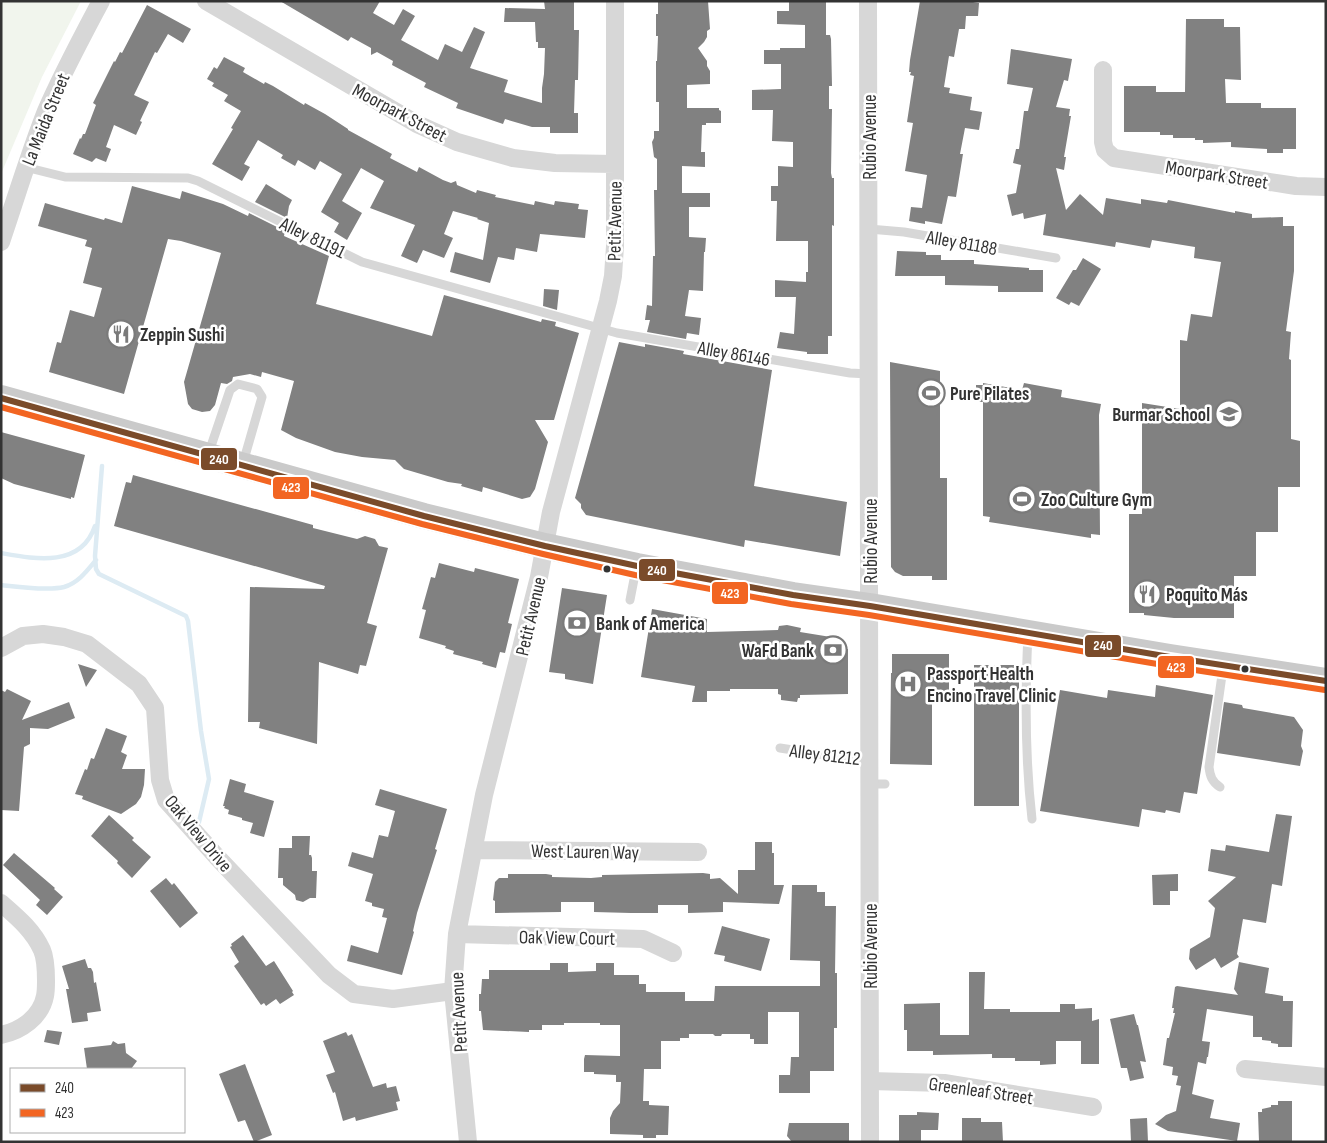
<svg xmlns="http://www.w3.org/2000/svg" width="1327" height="1143" font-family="'Sofia Sans Condensed',sans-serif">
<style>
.green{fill:#f1f5ed}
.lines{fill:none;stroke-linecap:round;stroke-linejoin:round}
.stream{stroke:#ddebf3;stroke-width:4.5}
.building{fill:#818181}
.service{stroke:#d7d7d7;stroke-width:9}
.minor{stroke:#d7d7d7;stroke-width:18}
.primary{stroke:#cacaca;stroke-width:26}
.bus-1-casing{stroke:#fff;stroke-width:10}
.bus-2-casing{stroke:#fff;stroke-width:10}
.bus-1{stroke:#7a4b2a;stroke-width:6}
.bus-2{stroke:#f26522;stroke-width:6}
.bus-dot{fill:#333;stroke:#fff;stroke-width:2}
.labels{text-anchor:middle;stroke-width:5;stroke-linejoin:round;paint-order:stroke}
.street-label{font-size:19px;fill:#333;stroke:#fff}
.poi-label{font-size:19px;font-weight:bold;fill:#333;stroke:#fff;text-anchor:start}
.line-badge{stroke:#fff;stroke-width:2}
.badge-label{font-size:14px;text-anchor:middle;font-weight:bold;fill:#fff}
</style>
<rect width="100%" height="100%" fill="#fff"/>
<path class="green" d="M1,1H81L42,77L1,174Z"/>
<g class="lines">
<path class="stream" d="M102,466L95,556L96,569L99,574L186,616L188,621L201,731L209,779L199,822
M1,553C35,559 81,568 95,526
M1,585C18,587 48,591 64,587C78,583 87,571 96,560"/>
</g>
<path class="building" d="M280,1H380L373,13L394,25L403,9L415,16L401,40L438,60L445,44L462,52L474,27L485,32L470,68L508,80L504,92L542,103V88L544,74L545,48H538V42H536L535,22H504L505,8L545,9L544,1H574V30H579L578,80H575L574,113H578V133H550V127H532L505,119L503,124L456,108L458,103L424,87L426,83L392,65L393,61L377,52L371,55V48L351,37L348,41Z
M658,1H708L710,29L707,31V37L704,42L698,48L707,61V66L710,71V84L687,85V108H719V110L721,111V123H706V125H702L701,152H705V167L682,166V193H710V207H689V237L706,238L705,252H704L703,291L689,290L685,316L701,318L699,335L687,333L686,339L647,332L650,320H645L647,305L652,306L653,256H655L654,190H657V159L654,157L652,142L654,138V131H659V102H656V61H657L658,36H656V14H658Z
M789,1H826V35H830L831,39L832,86H829V109H832L831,173L832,178H834V226L832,225V336H828V354H807V352L777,348L780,332L794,334L796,297H775V280L806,282V272H808V241H776L777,201H771V186H778V166L793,167V142L772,141L773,110H752V90L781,89V64H764V50H780V48H805V25L777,24V11H789Z
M920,1H967L979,3L978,16H966L965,29H959L954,57L949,56L944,87L950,88L949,93L972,97L970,110L982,112L979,130L965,128L960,154H963L956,197L948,196L942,224L925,221V224L909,221L911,207L922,208L927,175L905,171L913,123L907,122L914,76L910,75L911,72H909L910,60Z
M147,5L191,29L183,43L168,34L157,53L155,52L134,95L149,102L140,121L142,122L136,135L114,125L106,147L111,149L106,162L96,158L92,162L73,154L80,138L81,139L83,134H85L96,105L93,103L114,61L115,62L120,52L122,53Z
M1186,19H1224V27H1240L1241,80L1225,79L1226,103H1261V108H1296V149H1283V153H1267V149L1231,147V142L1203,143V140H1195V138H1173V135H1160V132H1124V86H1156V92H1185Z
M1011,49L1072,59L1068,81L1064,80L1056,107L1070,109L1069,116H1071L1064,157H1066L1064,170L1056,168L1066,210L1080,194L1103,215L1106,198L1141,204V199L1167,203L1168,200L1235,213V211L1252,214V218L1283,217V226H1294V271L1286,331L1291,332L1289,359L1291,360V439L1300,441V487H1278V532H1256V576H1234V618H1174L1144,615V613H1129V514H1142V403L1180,409V340L1187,341L1191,314L1212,317L1221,262L1194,258L1195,247L1152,240L1150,248L1116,242L1115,247L1043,235L1046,214L1024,219L1023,213L1012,216L1007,195L1016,193L1021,165L1013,163L1016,149H1019L1024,111H1028L1033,88L1007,84Z
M224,57L245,68L243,72L264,84L265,82L273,86L304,105L305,103L325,114L348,129V130L392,154L390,158L417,172L419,167L443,180L451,183L456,181L457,185L476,193L477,190L496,195L495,197L534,205L535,201L554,205L555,201L579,204L578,209L588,210L585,238L540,234L537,252L516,248L514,260L498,257L490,283L450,272L455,252L483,260L489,223L477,219L478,218L453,211L444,234L453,238L444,258L423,250L417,263L401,256L415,225L370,208L384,181L361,168L342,201L362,213L347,240L334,232L339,223L321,212L342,174L320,161L315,170L298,160L295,166L281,158L283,155L258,140L244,164L250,167L242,181L212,164L233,129L231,128L241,111L224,101L228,95L212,86L214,83L207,79L214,67L217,69Z
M266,184L292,200L289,206L287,218L255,202Z
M132,186L180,199L182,191L223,204L248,216L249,213L285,231L284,236L329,256L316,304L432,336L444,295L541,322L542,319L556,322L555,326L579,333L554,420H535L548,442L535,489L530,497L522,499L483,487L482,492L461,486L462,484L448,482L404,469L395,460L362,457L335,452L296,438L281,430L294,381L262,372L261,377L250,374L233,377L232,381L227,384L221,383L215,405L210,411L202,412L192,409L188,404L184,382L221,253L181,241L168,239L124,394L49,372L57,342L61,343L70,310L94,317L102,288L83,283L92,248L85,246L87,240L38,226L45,203L104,220L105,218L122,223Z
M897,251L926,252V255H941V260H974V264L1029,268V270H1043V292H998V286L945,285V276H895Z
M1083,258L1101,269L1079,306L1071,302L1069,305L1056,298L1073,270H1076Z
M544,289L559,290L557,310L543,306Z
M619,342L645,347V344L684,351L683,354L772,370L754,486L847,502L840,556L745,540L744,547L586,515L581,508V504L575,498Z
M890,362L940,371V478H947V580H932V576H903L895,572L891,567Z
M983,383L1022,390L1024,383L1062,390L1061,397L1101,404L1099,415L1100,535L1091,534V538L989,522L990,517L983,516V402H976V385H983Z
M1,432L85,455L74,498L71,497V499L14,484L1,478Z
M133,475L313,525V528L357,539L365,536L375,539L379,546L388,548L367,623L377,626L366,666L360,665L358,674L319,662L317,744L259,728L260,722H248L250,587L324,589L325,586L114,526L126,482L131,483Z
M439,563L474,572L475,568L519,579L508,623L512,624L505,653L500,652L496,668L482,664L483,662L453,654L454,651L445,648L446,646L419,638L426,610L422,609L431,577L435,578Z
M562,588L607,595L593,684L565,679V674L549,672Z
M652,609L707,619V632L778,630L779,626L787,625L801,628L800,632L837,638L844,649H848V694L800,695V698H798L797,702L781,700V695L778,694V689H730V691H707V702H692L695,686L641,677Z
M892,654H949V697H932V765L890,764L891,673H892Z
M78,664L97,670L86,687Z
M974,665H1019V806H974Z
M1156,685L1213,695L1197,794L1184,792L1180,813L1166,810L1165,813L1142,809L1139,827L1040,811L1060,690L1107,698L1108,690L1155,697Z
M7,689L31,701L22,720L69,702L75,718L48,729L30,728V744L24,747L19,811L1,810V690L5,692Z
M1224,702L1242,705L1243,708L1294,717L1303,730L1301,746L1303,751L1300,766L1217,753Z
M106,728L127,736L121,752L127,755L122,769H145L144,785L141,797L136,804L121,814L82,799L83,796L75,794L85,769L87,770L91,758L94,759Z
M230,779L246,784L244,792L274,801L264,837L250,833L253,823L242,820V818L228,814L229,810L224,808L225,806H223Z
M380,789L447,809L435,849L437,850L417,913L413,931L414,932L402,975L347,961L351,945L378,953L387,918L382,917L384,909L372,906V903L365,901L373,874L348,866L352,852L373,858L379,835L388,837L395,811L375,805Z
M1276,814L1292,816L1282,886L1272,884L1266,923L1243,919L1237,954L1239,957L1221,968L1215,958L1196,970L1189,959L1190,949L1210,937L1215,908L1208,901L1236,877L1208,871L1211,849L1225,851L1226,845L1269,852Z
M109,815L134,838L132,840L151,857L132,878L117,863L118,861L91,836Z
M292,836H310L309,855H311L312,858V871H317L316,898H310L303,902L296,900L295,895L283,885V878H278L279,848H292Z
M755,842H772V853H774V885H784L779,904L723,902V912L688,913V905H658V913H631L594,912V902H561V912L495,913V901L493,900L495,882L499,878H508V874H546L552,875V877L591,878L602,877V875L703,873L710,874V879L720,878L738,894V870H755Z
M14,853L55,888L54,889L63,897L47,915L36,905L40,900L3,865Z
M1178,874V891H1170V905H1153L1152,875Z
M166,878L172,885L174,883L198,913L180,928L150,891Z
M792,885H817V892H825V906H836L835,973H837V1028H834V1071H810V1093H779V1075H790L791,1057H799V1012H768V1044H754V1039H750V1034H722L721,1036H715L713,1034H689V1038H680V1041H661V1069H644L643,1101H649V1105L669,1106L668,1135H656V1138H643V1135L610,1134V1118L613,1111L620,1103L621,1082H616V1075L594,1074V1072H584V1059L585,1055L620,1056V1025H600V1023H564V1025H542V1030H529V1032L483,1030L481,1011H479V994H481L482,979H489V970H550V963H568V972L596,971V963H614V975H639V984H646V992H685V1001H714L715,986H820V961L790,960Z
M722,926L770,939L761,971L724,961L725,956L714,954Z
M243,935L266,966L274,961L293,991L292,992L294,995L280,1004L276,999L266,1006L264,1003L261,1005L234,966L239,962L230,947L232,946L231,944Z
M85,959L88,968H91L93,972L94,983L96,982L101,1011L87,1013L88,1021L72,1023L66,989H69L62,966Z
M1239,962L1269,968L1265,993L1283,996V1001H1293L1292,1047H1278V1044L1271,1043V1041L1262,1040V1037H1253V1016L1207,1009L1202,1041L1210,1042L1208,1057H1207L1206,1064L1198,1062L1192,1094L1214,1100L1210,1118L1240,1123L1237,1141L1168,1131L1155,1124L1166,1115L1176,1111L1181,1086L1176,1085L1178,1076L1172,1075L1173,1067L1163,1065L1167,1038H1169L1175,1013H1173L1174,1008H1172L1175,987L1177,986L1238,995L1234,989Z
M969,972H985L984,1009H1010V1012H1060V1004H1075V1009L1092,1008V1021L1099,1019V1064H1081V1041H1056V1064L1040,1065V1061H1015V1058H992V1054L933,1055V1051H907V1030H904V1004L940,1003V1035H969Z
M1134,1014L1137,1025H1138L1146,1062L1140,1061L1144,1078L1130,1081L1127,1068H1121L1110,1019Z
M47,1030L62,1032L59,1045L44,1042Z
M346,1032L348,1036L352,1034L373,1087L386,1083L387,1088L396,1086L400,1101L396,1102L398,1110L356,1121L355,1117L343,1121L335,1092L333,1093L326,1075L335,1072L323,1041Z
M113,1041L118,1044L125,1043L126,1053L137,1061L131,1069H87L84,1048L111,1045Z
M245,1064L272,1135L254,1142L245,1120L238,1122L219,1074Z
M1278,1101H1292V1142H1259L1258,1112H1262V1109L1271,1107V1105H1278Z
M917,1112L939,1113L938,1130H921V1142H899V1115H917Z
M962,1118H981V1122H1002L1003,1142H962Z
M1147,1118L1148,1142H1131L1130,1119Z
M789,1123H849V1141L792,1142L787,1136Z"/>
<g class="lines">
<path class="service" d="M25,167L65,177L188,178L198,181L362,262L617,333L850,373L869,374
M869,229L904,232L1056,258
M208,455L230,390L238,384L257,389L262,397L243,463
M630,600L636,569
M1028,634C1025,695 1025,758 1032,819
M780,748L851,759H870
M870,784H885
M1220,787C1212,782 1210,776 1209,767L1223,668"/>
<path class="minor" d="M206,1L417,124L457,142L513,158L555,163L615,164
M868,1L870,1142
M1103,70V142L1105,150L1114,158L1296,186L1326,187
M1,242C16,198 29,154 46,111C62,74 82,37 101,1
M1,648L23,636L43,634L64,637L87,644L139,684L155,708L160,780L166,800L217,857L329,975L354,994L393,999L453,991
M473,850L698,852
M1,903C17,917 33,930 42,950C46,959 46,971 46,981C46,986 46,991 45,996C41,1017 21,1031 1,1035
M457,934L643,939L673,953
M1245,1069L1326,1077
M870,1081L944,1083L1093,1107
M468,1142L453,991L457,934L484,795L539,577L551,512L608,301L613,276L615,246V1"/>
<path class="primary" d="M1,398L424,516L545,546L637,566L793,595L870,606L1170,657L1326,681"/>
<g class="bus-1-casing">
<path id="bus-1" d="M1,398L424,516L545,546L637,566L793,595L870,606L1170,657L1326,681"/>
</g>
<g class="bus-2-casing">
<path id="bus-2" d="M1,407L422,524L543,554L635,575L791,604L869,615L1169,666L1325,690"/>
</g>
<use href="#bus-1" class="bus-1"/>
<use href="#bus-2" class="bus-2"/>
</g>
<defs>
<g id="restaurant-ring" transform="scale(1.4375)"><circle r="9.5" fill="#fff" stroke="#7a7a7a" stroke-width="1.5"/><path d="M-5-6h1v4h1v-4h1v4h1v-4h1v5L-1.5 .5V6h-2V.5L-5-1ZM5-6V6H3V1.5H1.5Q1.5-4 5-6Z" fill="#7a7a7a"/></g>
<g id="stadium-ring" transform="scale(1.4375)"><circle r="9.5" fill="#fff" stroke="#7a7a7a" stroke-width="1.5"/><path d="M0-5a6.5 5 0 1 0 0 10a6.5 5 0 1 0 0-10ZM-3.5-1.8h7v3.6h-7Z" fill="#7a7a7a"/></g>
<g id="school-ring" transform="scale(1.4375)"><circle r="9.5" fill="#fff" stroke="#7a7a7a" stroke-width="1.5"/><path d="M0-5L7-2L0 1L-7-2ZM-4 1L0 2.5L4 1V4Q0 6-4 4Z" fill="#7a7a7a"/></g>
<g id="bank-ring" transform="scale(1.4375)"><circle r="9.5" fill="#fff" stroke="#7a7a7a" stroke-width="1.5"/><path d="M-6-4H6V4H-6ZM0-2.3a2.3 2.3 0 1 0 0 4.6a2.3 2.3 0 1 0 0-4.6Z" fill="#7a7a7a"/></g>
<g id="hospital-ring" transform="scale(1.4375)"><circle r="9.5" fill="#fff" stroke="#7a7a7a" stroke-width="1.5"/><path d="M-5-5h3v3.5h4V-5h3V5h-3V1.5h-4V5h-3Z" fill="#7a7a7a"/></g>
</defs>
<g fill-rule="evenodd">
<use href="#restaurant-ring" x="121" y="334"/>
<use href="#stadium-ring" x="931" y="393"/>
<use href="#school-ring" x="1229" y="414"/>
<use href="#stadium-ring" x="1022" y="499"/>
<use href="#restaurant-ring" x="1147" y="594"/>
<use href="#bank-ring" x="577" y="623"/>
<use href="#bank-ring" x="833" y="650"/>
<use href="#hospital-ring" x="908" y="684"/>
</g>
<g class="bus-dot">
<circle cx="607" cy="569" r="4.5"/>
<circle cx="1245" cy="669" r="4.5"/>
</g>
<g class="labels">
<g class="street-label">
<text transform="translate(400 112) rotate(28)" y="7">Moorpark Street</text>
<text transform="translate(45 119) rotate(-68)" y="7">La Maida Street</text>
<text transform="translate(869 137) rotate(-90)" y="7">Rubio Avenue</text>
<text transform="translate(1217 174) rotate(9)" y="7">Moorpark Street</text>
<text transform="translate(614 221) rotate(-89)" y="7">Petit Avenue</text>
<text transform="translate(313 237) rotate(26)" y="7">Alley 81191</text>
<text transform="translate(962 242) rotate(10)" y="7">Alley 81188</text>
<text transform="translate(734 353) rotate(10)" y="7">Alley 86146</text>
<text transform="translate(870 541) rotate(-90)" y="7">Rubio Avenue</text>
<text transform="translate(530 616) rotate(-77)" y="7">Petit Avenue</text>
<text transform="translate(825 754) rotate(7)" y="7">Alley 81212</text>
<text transform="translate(199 833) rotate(50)" y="7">Oak View Drive</text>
<text transform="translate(585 851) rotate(1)" y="7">West Lauren Way</text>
<text transform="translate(567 937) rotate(1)" y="7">Oak View Court</text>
<text transform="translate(870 946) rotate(-90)" y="7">Rubio Avenue</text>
<text transform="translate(458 1012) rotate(-93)" y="7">Petit Avenue</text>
<text transform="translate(981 1090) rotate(8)" y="7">Greenleaf Street</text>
</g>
<g class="poi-label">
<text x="140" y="341">Zeppin Sushi</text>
<text x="950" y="400">Pure Pilates</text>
<text x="1210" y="421" text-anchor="end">Burmar School</text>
<text x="1041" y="506">Zoo Culture Gym</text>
<text x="1166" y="601">Poquito Más</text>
<text x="596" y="630">Bank of America</text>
<text x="814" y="657" text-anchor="end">WaFd Bank</text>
<text x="927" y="680">Passport Health<tspan x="927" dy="22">Encino Travel Clinic</tspan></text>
</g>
</g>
<g class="line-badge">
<rect x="200" y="447" width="38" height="24" rx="5" fill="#7a4b2a"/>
<rect x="272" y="476" width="38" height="24" rx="5" fill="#f26522"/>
<rect x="638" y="558" width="38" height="24" rx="5" fill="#7a4b2a"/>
<rect x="711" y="581" width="38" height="24" rx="5" fill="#f26522"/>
<rect x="1084" y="634" width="38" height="24" rx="5" fill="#7a4b2a"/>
<rect x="1157" y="655" width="38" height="24" rx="5" fill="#f26522"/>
</g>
<g class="badge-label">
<text x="219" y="464">240</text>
<text x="291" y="492">423</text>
<text x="657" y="575">240</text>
<text x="730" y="598">423</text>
<text x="1103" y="650">240</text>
<text x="1176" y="672">423</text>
</g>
<rect width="1327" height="1143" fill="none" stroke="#333333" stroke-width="5"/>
<rect x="10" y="1068" width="175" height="65" fill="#ffffff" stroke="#adadad"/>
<rect x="20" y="1084" width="25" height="8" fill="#7a4b2a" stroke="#adadad"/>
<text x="55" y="1093" font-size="15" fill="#333333">240</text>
<rect x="20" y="1109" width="25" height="8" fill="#f26522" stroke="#adadad"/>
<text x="55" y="1118" font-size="15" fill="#333333">423</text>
</svg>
